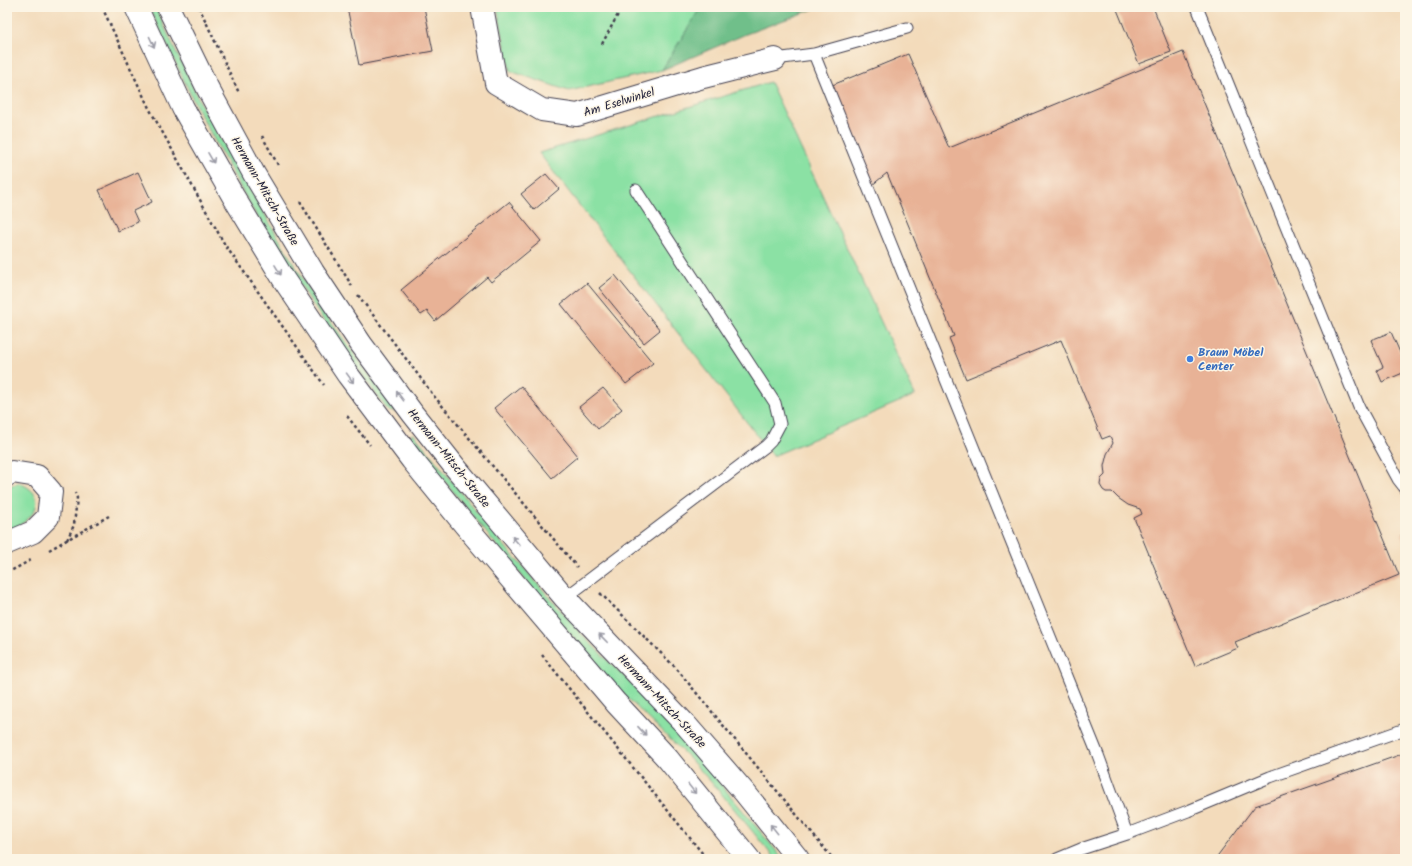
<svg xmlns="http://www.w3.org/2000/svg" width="1412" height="866" font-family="Kalam,sans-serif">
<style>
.green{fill:#8be1a4;stroke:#568270}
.forest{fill:#70bf8a;stroke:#497062}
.building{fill:#e8b296}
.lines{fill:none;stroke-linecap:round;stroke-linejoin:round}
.lane-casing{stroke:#413e4e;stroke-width:13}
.street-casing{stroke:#413e4e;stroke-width:24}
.secondary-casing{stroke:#413e4e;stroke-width:24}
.path{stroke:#413e4e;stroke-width:2.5;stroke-dasharray:3 3;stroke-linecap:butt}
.lane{stroke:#fff;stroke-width:11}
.street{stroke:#fff;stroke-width:22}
.secondary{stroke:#fff;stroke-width:22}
.oneway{stroke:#9c9ca7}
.shop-dot{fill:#3f7fe0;stroke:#fcf5e5;stroke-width:1.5}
.labels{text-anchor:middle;stroke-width:3;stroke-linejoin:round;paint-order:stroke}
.street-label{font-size:12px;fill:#22223b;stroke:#fcf5e5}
.shop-label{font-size:12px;font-weight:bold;fill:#366cbe;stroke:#fcf5e5;text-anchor:start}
</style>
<rect width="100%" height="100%" fill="#fcf5e5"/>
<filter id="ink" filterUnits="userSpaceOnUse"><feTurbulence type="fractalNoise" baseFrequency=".025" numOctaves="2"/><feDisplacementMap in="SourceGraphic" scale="8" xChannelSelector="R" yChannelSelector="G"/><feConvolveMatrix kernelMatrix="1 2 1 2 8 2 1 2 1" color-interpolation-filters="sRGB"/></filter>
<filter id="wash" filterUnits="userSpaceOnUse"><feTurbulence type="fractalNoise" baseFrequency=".012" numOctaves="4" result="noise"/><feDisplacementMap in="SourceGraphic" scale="16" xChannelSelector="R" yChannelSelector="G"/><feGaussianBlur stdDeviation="0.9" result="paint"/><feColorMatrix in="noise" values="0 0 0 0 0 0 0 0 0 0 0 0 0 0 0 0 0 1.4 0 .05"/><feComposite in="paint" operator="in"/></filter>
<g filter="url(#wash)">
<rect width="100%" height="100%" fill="#f3dbbb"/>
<path class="green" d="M149,7H155L203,108L292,261L325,313L396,412L388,411L317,311L250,205L199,112Z
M497,7H701L662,70L569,91L510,71Z
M770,82L915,395L773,456L766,446L759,438L539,153Z
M413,433L496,536L585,638L635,687L684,740L783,859H775C743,820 712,780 676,745C653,722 629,701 607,677C539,598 474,518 409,437Z
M19,483C53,496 32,524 7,530V488L9,486Z"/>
<path class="forest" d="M701,7H819L746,34L662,70Z"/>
<g id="blocks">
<path class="building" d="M347,7H424L433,51L359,65Z
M1116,7H1153L1171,52L1139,64Z
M1183,52L1399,575L1235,642L1238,648L1195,666L1134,518L1142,514L1140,509L1128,505L1118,498L1112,492H1106L1103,490L1100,485L1101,479L1105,475L1104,466L1107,454L1113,443L1110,436L1102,439L1061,340L966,379L949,338L954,336L887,173L871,186L830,86L908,54L949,148Z
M138,172L152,202L133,211L138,222L118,231L99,190Z
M546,174L559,189L534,210L521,194Z
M509,202L541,241L491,282L487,277L435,321L427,311L421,315L401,290Z
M615,275L660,330L644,343L599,288Z
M587,283L653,363L626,384L561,304Z
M1391,332L1405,364V372L1382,382L1377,370L1383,367L1371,340Z
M521,386L578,456L552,478L494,408Z
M603,388L622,409L598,429L579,407Z
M1405,533V544L1401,535Z
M1405,753V859H1215L1255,806Z"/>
</g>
</g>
<g filter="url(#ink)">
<use href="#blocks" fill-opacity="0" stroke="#413e4e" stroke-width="1"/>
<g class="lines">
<g class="lane-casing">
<path id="lane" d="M1197,7L1359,407L1398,479L1405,488
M814,54L1098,755L1127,834
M775,59L814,54L907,28
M565,598L766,446L771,441L780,424L775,403L636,190
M1057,859L1081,849L1127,834L1188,811L1270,777L1405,729"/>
</g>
<g class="street-casing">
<path id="street" d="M482,7L496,83L542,110L577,115L703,77L775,59
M7,475L12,472L37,476L51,492L48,517L33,532L7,543"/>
</g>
<g class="secondary-casing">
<path id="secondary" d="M136,7L183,108L233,196L284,280L348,375L412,460L465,525L616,703L668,759L749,859
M168,7L208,89L254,174L313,272L361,344L413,414L455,467L565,598L686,725L745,793L798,859"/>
</g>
<path class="path" d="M102,7L149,108L225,245L324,385
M199,7L239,93
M602,44L622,7
M262,136L278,165
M300,202L352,286
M358,295L434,396L577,567
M347,416L370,445
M67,540L74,525L77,498L75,493
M49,550L109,516
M7,573L31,560
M600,593L676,668L833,859
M542,655L707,859"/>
<use href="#lane" class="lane"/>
<use href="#street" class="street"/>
<use href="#secondary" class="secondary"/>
</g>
<defs><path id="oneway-shaft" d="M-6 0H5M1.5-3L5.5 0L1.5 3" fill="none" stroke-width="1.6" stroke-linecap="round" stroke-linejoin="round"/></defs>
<g class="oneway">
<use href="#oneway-shaft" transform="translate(152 42) rotate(65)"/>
<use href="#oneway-shaft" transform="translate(211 158) rotate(60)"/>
<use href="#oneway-shaft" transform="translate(278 270) rotate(59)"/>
<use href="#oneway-shaft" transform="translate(350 378) rotate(54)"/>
<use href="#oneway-shaft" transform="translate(400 396) rotate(-127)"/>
<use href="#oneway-shaft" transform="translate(516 541) rotate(-130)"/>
<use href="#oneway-shaft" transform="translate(603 638) rotate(-134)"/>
<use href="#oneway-shaft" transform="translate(642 731) rotate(47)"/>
<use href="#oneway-shaft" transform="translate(692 789) rotate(51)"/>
<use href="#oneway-shaft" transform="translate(774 829) rotate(-129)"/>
</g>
</g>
<circle class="shop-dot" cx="1190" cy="359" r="4"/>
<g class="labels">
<g class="street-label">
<text transform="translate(619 102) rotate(-17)" y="4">Am Eselwinkel</text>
<text transform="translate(265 191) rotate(60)" y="4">Hermann-Mitsch-Straße</text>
<text transform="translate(449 458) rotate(51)" y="4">Hermann-Mitsch-Straße</text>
<text transform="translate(662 701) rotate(47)" y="4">Hermann-Mitsch-Straße</text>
</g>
<g class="shop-label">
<text x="1198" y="356">Braun Möbel<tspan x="1198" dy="14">Center</tspan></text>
</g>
</g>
<rect width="1412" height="866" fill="none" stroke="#fcf5e5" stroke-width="24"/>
</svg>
